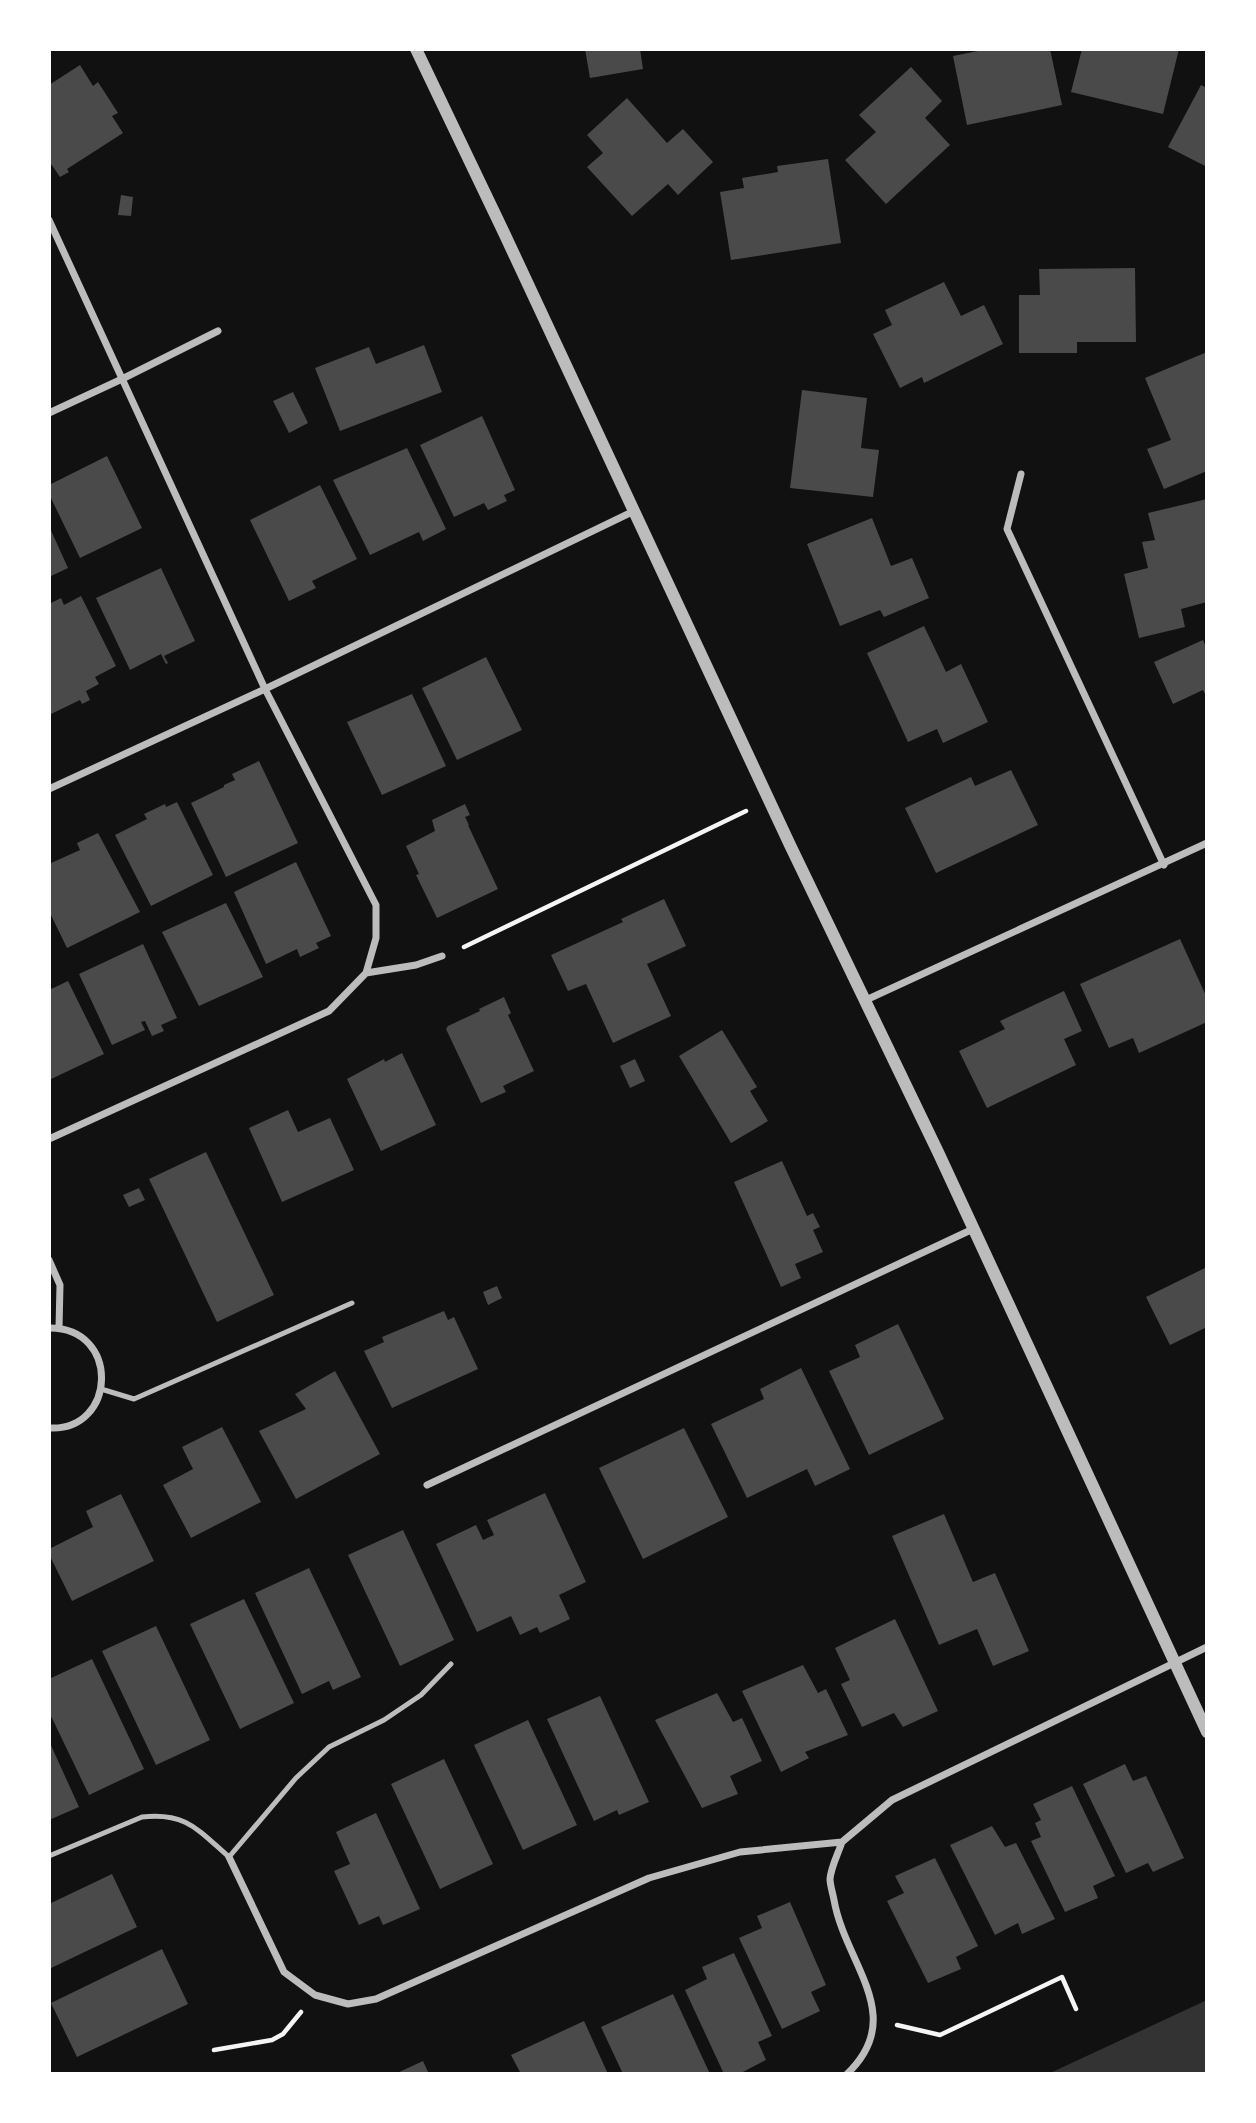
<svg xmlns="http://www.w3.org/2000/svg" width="1256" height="2123" font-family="Overpass,sans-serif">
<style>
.water{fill:#333}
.building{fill:#4a4a4a}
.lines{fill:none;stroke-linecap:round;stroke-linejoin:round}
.path{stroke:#f5f5f5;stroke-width:4.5}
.service{stroke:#bcbcbc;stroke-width:5}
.minor{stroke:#bcbcbc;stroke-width:7}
.tertiary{stroke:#bcbcbc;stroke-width:12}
</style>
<rect width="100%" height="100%" fill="#111"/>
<path class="water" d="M1207,2000V2074H1048Z"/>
<path class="building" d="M585,49H640L643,69L590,78Z
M988,49H1050L1062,105L967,125L953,56Z
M1082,49H1179L1163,114L1071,92Z
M80,65L93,86L98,82L118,113L112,116L123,133L67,169L69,172L60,177L49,161V85Z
M911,67L942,101L925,118L950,145L886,204L845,160L876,132L859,115Z
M1201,85L1207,88V167L1168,147Z
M627,98L667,143L683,129L713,162L678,195L668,184L632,216L587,167L603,153L587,135Z
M828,159L841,243L731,260L720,192L744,188L742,178L778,172L777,166Z
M121,195L133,197L131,216L118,215Z
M1135,268L1136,342H1077V353H1019V295H1040L1039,269Z
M944,282L961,316L984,305L1003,344L924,383L922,377L900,388L873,334L892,325L885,310Z
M424,345L442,392L340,431L315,368L369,347L376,364Z
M1207,352V471L1164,489L1147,449L1171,440L1145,378Z
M802,390L867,398L861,448L879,450L873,497L790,488Z
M293,392L308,423L289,433L273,401Z
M482,416L515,490L504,495L507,501L488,510L484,503L454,517L420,445Z
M407,448L446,529L423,541L419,532L370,555L333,480Z
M107,456L142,528L80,558L49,494V485Z
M320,485L357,559L312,581L316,588L289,601L250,520Z
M1207,499V602L1181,609L1185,627L1139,638L1124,574L1148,568L1142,542L1155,540L1148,513Z
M872,518L891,566L912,558L929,598L884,617L880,610L840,626L807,544Z
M49,526L68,568L49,577Z
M161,568L195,641L164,656L168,663L166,664L161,654L130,670L96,598Z
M81,596L116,666L95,677L99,684L86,691L90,700L82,704L80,700L51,714L49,604L61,598L64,605Z
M924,626L946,672L961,664L988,722L943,743L937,729L908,742L867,653Z
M1203,640L1207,650V698L1203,690L1173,704L1154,662Z
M486,657L522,730L457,760L422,688Z
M412,694L446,766L382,795L347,722Z
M259,761L298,843L226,877L191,803L224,787V785L235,780L232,774Z
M1011,770L1038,825L936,873L905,808L971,777L975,786Z
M177,802L213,875L151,906L115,835L147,819L144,814L165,804L166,807Z
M465,804L470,815L465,817L469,825H468L498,889L437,918L416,875L419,874L406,846L435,831L432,820Z
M98,833L140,912L67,948L49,911V864L80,850L77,843Z
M296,862L331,936L316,943L319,948L300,957L297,949L266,964L234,892Z
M664,899L686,946L647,964L671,1016L613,1043L586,984L568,991L551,955L623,922L621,919Z
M226,903L263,977L199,1006L162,932Z
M1180,939L1207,998V1022L1139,1053L1133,1038L1109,1048L1080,984Z
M143,944L177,1018L161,1025L164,1031L152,1036L145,1021L141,1022L145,1030L112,1045L79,974Z
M68,981L104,1054L49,1080V990Z
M1064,991L1082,1031L1064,1039L1076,1065L987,1108L959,1051L1005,1029L1000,1021Z
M504,997L511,1013L508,1015L534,1071L503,1086L506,1092L481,1103L446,1029L448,1026L480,1011L479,1009Z
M722,1030L757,1087L750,1091L768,1121L731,1143L679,1056Z
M402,1053L436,1125L381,1151L347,1079L384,1059L385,1062Z
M635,1059L645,1081L630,1088L620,1066Z
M288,1110L298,1132L330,1118L354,1170L282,1202L249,1128Z
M206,1152L274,1295L217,1322L149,1179Z
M782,1161L807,1216L813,1213L820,1227L813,1230L823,1252L795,1264L801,1278L781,1287L734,1182Z
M139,1188L145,1200L129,1207L123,1195Z
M1207,1267V1327L1170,1345L1146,1297Z
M497,1286L502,1298L488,1305L483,1292Z
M444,1311L448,1320L454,1317L478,1369L392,1408L364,1351L384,1342L382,1337Z
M898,1324L944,1419L869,1455L829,1371L860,1357L855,1345Z
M801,1368L850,1469L815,1486L807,1469L747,1498L711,1424L764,1399L760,1389Z
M335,1371L380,1454L296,1499L259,1431L306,1409L295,1394Z
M222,1427L261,1502L191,1538L163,1485L193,1469L182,1447Z
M684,1428L728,1517L643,1559L599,1468Z
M545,1493L586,1582L559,1595L570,1619L540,1633L537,1627L520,1635L511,1616L477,1632L436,1544L476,1525L483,1540L494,1535L487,1520Z
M121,1494L154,1561L72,1601L49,1554V1549L93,1527L86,1511Z
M944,1514L973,1582L995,1573L1029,1651L993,1666L977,1629L939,1645L892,1536Z
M403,1530L454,1640L400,1666L348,1555Z
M309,1568L361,1677L333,1690L329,1681L302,1694L255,1593Z
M244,1599L294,1703L240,1729L190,1624Z
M895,1619L938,1711L903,1727L894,1713L862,1727L841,1684L850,1680L835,1648Z
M156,1626L210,1740L156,1765L102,1651Z
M92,1659L144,1769L89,1795L49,1712V1679Z
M803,1665L818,1693L826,1689L848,1735L805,1752L809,1758L781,1772L742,1691Z
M717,1693L733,1722L742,1718L762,1761L730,1776L738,1794L702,1808L655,1720Z
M600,1696L649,1802L619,1815L617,1810L594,1821L547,1719Z
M528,1720L577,1825L523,1850L474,1745Z
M49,1741L79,1807L49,1820Z
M444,1759L493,1864L440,1889L391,1784Z
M1125,1764L1133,1781L1146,1776L1184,1858L1153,1872L1148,1863L1126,1873L1083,1784Z
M1072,1786L1115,1876L1093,1886L1098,1898L1065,1912L1031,1841L1041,1837L1035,1823L1041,1820L1033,1804Z
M376,1813L420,1909L383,1925L379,1916L359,1925L334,1871L350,1864L336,1832Z
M992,1826L1005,1847L1016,1843L1055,1919L1022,1934L1018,1923L995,1935L950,1845Z
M935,1858L978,1946L956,1957L961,1969L928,1983L887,1901L904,1893L895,1876Z
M112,1874L137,1927L49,1969V1904Z
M790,1902L826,1985L811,1992L820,2011L782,2029L739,1938L762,1928L757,1916Z
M162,1949L188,2004L77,2057L51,2003Z
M734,1953L772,2036L758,2042L766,2060L739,2074H724L685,1990L707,1979L702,1967Z
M673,1994L710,2074H623L601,2027Z
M584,2021L608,2074H521L511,2055Z
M423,2061L429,2074H395Z"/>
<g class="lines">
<path class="path" d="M464,947L746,811
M897,2025L940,2035L1062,1977L1076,2009
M214,2050L272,2040L283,2034L301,2012"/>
<path class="service" d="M101,1389L134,1399L352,1303
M49,1856L142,1817C186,1812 198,1830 229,1857L296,1778L329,1747L384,1720L421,1695L451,1664"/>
<path class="minor" d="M49,220L265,689L376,905V938L366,973
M49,413L122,379L218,331
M1021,474L1007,529L1164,865
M49,789L265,689L634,511
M866,1000L1207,843
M49,1139L329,1011L366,973L416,965L442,956
M49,1260L60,1285L59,1328
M49,1328C121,1327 117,1432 49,1428
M427,1485L973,1229
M842,1842C838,1854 831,1867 830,1879C830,1885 833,1894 834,1900C845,1964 908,2016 847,2074
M229,1857L284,1972L315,1995L348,2004L376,1999L649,1878L740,1852L842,1842L892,1800L1207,1647"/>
<path class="tertiary" d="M416,49L505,235L790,845L938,1152L1207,1732"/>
</g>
<rect width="1256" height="2123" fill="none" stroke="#ffffff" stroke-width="102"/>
</svg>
